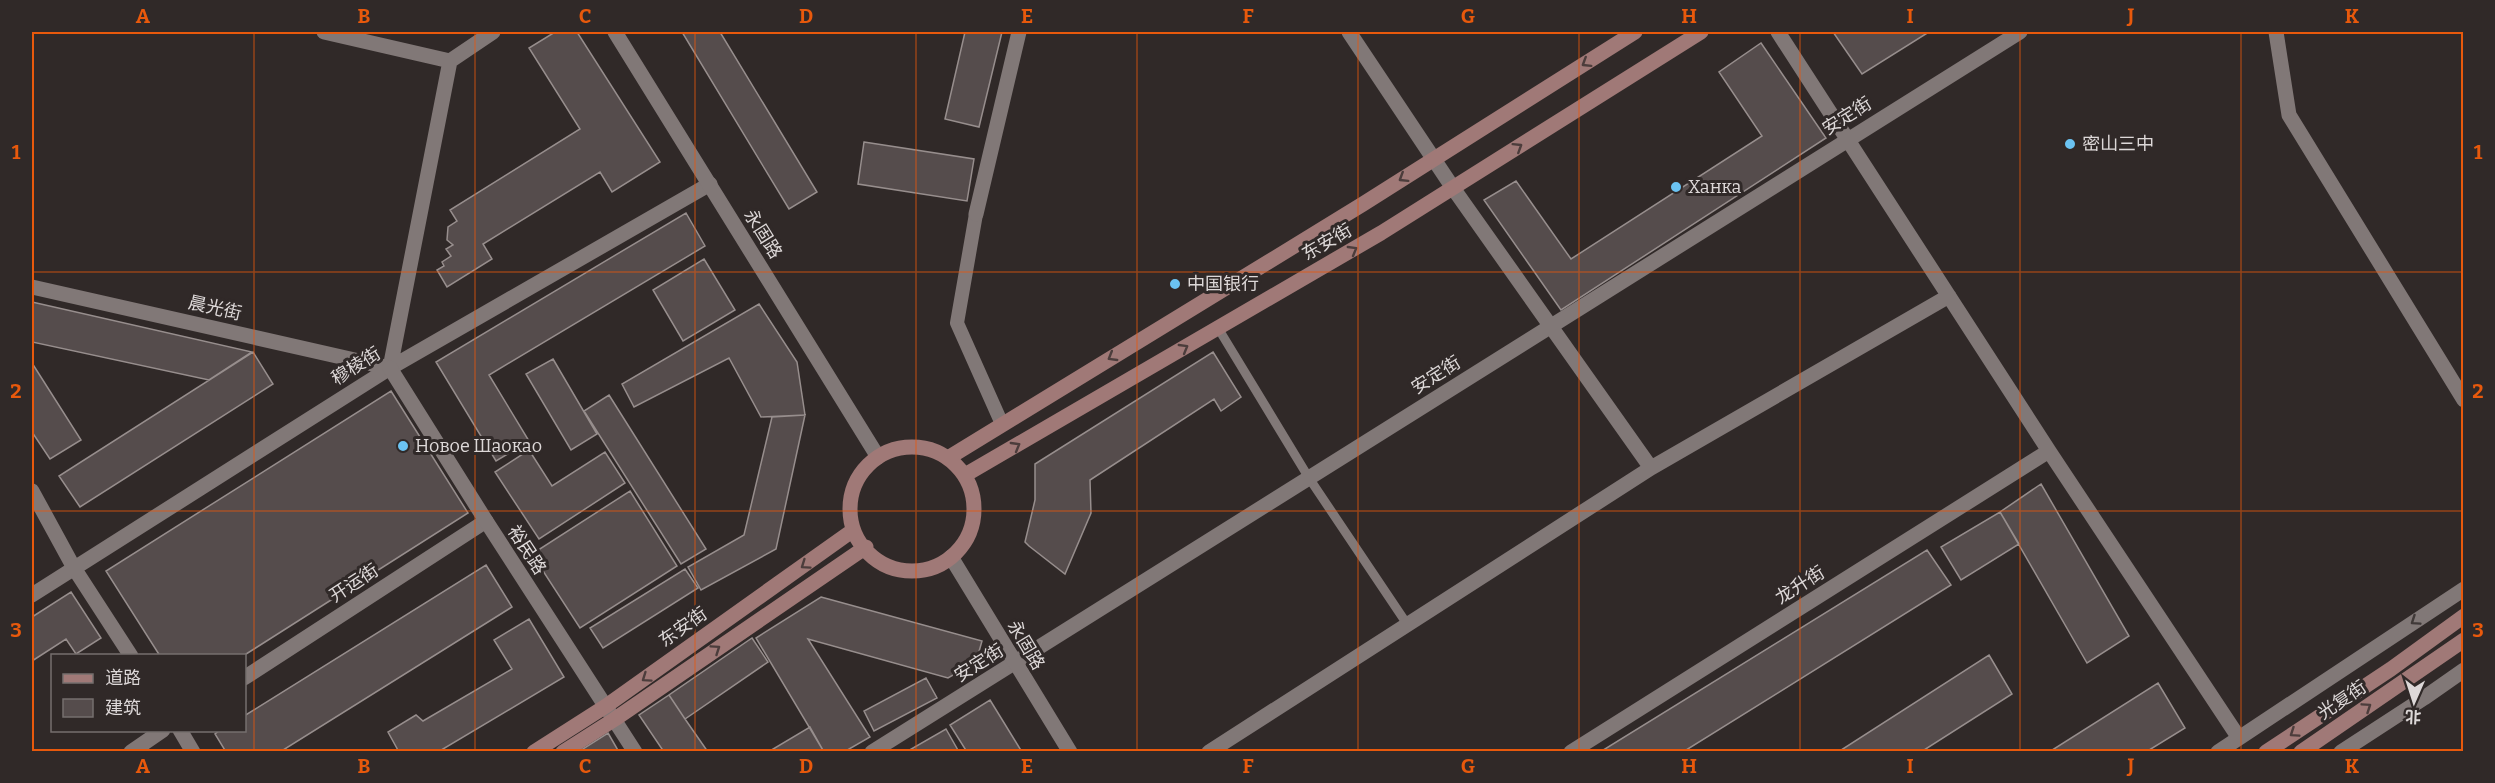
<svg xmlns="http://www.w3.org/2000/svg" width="2495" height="783" font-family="Bitter,'Noto Sans SC',serif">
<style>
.building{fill:#554c4c;stroke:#978e8d;stroke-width:1.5}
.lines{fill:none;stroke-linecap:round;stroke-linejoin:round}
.service{stroke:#817877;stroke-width:9}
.pedestrian{stroke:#817877;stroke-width:14}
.minor{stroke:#817877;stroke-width:15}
.tertiary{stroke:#817877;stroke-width:15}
.secondary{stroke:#a07977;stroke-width:15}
.oneway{stroke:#4c3d3c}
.oneway2{stroke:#403938}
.grid{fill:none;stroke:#e8590c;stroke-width:1.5;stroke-opacity:0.55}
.poi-dot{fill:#6bc3f2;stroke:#302928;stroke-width:2}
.labels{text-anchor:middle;stroke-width:6;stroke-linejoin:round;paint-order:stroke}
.street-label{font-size:18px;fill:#ddd8d8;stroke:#302928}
.poi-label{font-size:18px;fill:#ddd8d8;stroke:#302928;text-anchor:start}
.neatline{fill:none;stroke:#e8590c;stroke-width:2}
.grid-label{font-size:20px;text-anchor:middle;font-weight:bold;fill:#e8590c}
</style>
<rect width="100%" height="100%" fill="#302928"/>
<path class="building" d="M555,32H577L660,162L612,192L600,172L483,244L492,259L447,287L437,270L444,266L442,262L451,256L446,249L453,245L447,240L448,227L457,221L450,210L580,129L529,48Z
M682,32H720L817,192L789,209Z
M965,32H1002L979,127L945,119Z
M1833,32H1929L1862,74Z
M1761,43L1826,138L1561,310L1484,200L1516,181L1571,259L1762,136L1719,72Z
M864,142L974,159L967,201L858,184Z
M686,213L705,246L489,375L529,441L496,461L436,362Z
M704,259L735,310L683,341L653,290Z
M32,302L252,352L209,380L32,342Z
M759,304L797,362L805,415L761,417L729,358L634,407L622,384Z
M253,352L273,384L80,507L59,476Z
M1213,352L1241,397L1221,411L1214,399L1090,480L1091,513L1065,574L1029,546L1025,542L1035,500V464Z
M553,359L597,434L571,450L526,374Z
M32,363L81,440L50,459L32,432Z
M391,391L468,513L243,656H160L106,571Z
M609,395L706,549L681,564L584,411Z
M805,415L776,549L701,590L688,567L744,535L772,417Z
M529,450L552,486L605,452L625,483L539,539L495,472Z
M2041,484L2129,636L2087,663L2000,512Z
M630,491L677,566L580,628L532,554Z
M2000,512L2019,544L1961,580L1941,547Z
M1927,550L1951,585L1683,752H1600Z
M486,565L512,607L280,752H226L215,734L220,730H244V716Z
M685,569L698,588L603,648L590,628Z
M71,592L101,638L76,654L66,639L32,661V617Z
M821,597L982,641L976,662L948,678L808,639L870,737L844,752H824L756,638Z
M529,619L564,677L438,752H399L388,732L416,715L423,721L512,669L494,640Z
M752,638L768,662L685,719L669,695Z
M1989,655L2012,694L1921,752H1838Z
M926,678L937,698L874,731L864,711Z
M2158,683L2185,728L2146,752H2049Z
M669,695L685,719L708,752H664L639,715Z
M990,700L1022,752H967L950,725Z
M810,727L824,752H768Z
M946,729L959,752H906Z
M608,733L619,752H578Z"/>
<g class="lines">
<path class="service" d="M1218,328L1309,478L1407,624"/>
<path class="pedestrian" d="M976,214L957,323L1002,424"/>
<path class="minor" d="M1349,32L1453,188L1651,468
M1778,32L2049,451L2239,738
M2276,32L2289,115L2464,400
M450,61L493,32
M976,214L1019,32
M32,287L390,368L450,61L324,32
M32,491L74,568L131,656
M32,595L390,368L710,184
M244,678L486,521
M180,730L193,752
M131,752L163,730
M872,752L2020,32
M1209,752L1651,468L1949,296
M1571,752L2049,451
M2218,752L2464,589
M2341,752L2424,698L2464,670"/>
<path class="tertiary" d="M615,32L878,457
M390,368L486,521L635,752
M951,557L1070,752"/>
<path class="secondary" d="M850 509a62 62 0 1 1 124 0a62 62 0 1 1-124 0Z
M948,458L1363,204L1635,32
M965,475L1381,233L1701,32
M534,752L606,706L852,531
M563,752L615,719L866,547
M2266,752L2391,669L2464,616
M2301,752L2464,640"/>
</g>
<defs><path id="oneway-chevron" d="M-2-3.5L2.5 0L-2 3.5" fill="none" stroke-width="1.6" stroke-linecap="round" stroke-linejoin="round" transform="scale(1.5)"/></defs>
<g class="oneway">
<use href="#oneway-chevron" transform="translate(1586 63) rotate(148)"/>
<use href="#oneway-chevron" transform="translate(1518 147) rotate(-32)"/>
<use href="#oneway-chevron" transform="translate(1403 178) rotate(148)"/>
<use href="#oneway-chevron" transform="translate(1353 250) rotate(-30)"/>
<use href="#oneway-chevron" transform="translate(1184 348) rotate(-30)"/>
<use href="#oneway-chevron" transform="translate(1112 357) rotate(149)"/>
<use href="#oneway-chevron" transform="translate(1016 446) rotate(-30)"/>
<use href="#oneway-chevron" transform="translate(805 565) rotate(145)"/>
<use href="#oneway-chevron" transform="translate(716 649) rotate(-34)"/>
<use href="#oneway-chevron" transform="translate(646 678) rotate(145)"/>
<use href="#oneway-chevron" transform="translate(2367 707) rotate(-34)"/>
<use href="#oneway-chevron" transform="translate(2294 733) rotate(146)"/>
</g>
<use class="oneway2" href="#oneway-chevron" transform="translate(2415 621) rotate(146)"/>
<path class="grid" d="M254,32V752M475,32V752M695,32V752M916,32V752M1137,32V752M1358,32V752M1579,32V752M1800,32V752M2020,32V752M2241,32V752M32,272H2464M32,511H2464"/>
<g class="poi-dot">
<circle cx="2070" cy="144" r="6"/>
<circle cx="1676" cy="187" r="6"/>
<circle cx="1175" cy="284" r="6"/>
<circle cx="403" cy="446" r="6"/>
</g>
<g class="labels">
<g class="street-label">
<text transform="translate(1847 116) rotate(-32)" y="6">安定街</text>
<text transform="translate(763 234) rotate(58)" y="6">永固路</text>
<text transform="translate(1327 242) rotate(-30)" y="6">东安街</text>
<text transform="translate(215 308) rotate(13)" y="6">晨光街</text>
<text transform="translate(356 366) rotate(-32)" y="6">穆棱街</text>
<text transform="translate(1436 375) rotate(-32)" y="6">安定街</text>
<text transform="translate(527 550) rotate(57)" y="6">裕民路</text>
<text transform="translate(354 583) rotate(-33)" y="6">开运街</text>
<text transform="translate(1800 585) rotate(-32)" y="6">龙升街</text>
<text transform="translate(683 627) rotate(-35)" y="6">东安街</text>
<text transform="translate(1026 645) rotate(59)" y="6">永固路</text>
<text transform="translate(979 663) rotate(-32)" y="6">安定街</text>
<text transform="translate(2342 700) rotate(-34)" y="6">光复街</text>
</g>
<g class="poi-label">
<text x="2082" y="150">密山三中</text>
<text x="1688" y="193">Ханка</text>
<text x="1187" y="290">中国银行</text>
<text x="415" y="452">Новое Шаокао</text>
</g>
</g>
<rect width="2495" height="783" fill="none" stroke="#302928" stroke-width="66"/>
<rect x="51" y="654" width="195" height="78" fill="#302928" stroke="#756f6e" stroke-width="1.5"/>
<rect x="63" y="674" width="30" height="9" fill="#a07977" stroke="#756f6e" stroke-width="1.5"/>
<text x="105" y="684" font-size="18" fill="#ddd8d8">道路</text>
<rect x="63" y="699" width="30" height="18" fill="#554c4c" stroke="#756f6e" stroke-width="1.5"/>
<text x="105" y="714" font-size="18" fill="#ddd8d8">建筑</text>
<g transform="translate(2414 702) rotate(183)" stroke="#302928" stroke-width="4.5" paint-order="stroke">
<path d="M0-4.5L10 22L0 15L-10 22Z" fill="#ddd8d8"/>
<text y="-9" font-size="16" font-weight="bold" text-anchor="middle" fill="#ddd8d8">北</text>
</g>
<rect x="33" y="33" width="2429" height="717" class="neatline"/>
<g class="grid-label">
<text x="143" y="23">A</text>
<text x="364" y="23">B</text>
<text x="585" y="23">C</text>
<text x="806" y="23">D</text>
<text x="1027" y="23">E</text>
<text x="1248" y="23">F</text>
<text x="1468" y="23">G</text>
<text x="1689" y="23">H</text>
<text x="1910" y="23">I</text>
<text x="2131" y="23">J</text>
<text x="2352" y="23">K</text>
<text x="16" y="159">1</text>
<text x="2478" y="159">1</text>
<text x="16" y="398">2</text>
<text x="2478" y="398">2</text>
<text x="16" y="637">3</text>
<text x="2478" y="637">3</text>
<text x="143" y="773">A</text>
<text x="364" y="773">B</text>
<text x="585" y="773">C</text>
<text x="806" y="773">D</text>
<text x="1027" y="773">E</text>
<text x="1248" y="773">F</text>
<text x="1468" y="773">G</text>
<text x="1689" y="773">H</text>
<text x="1910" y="773">I</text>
<text x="2131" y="773">J</text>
<text x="2352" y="773">K</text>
</g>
</svg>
